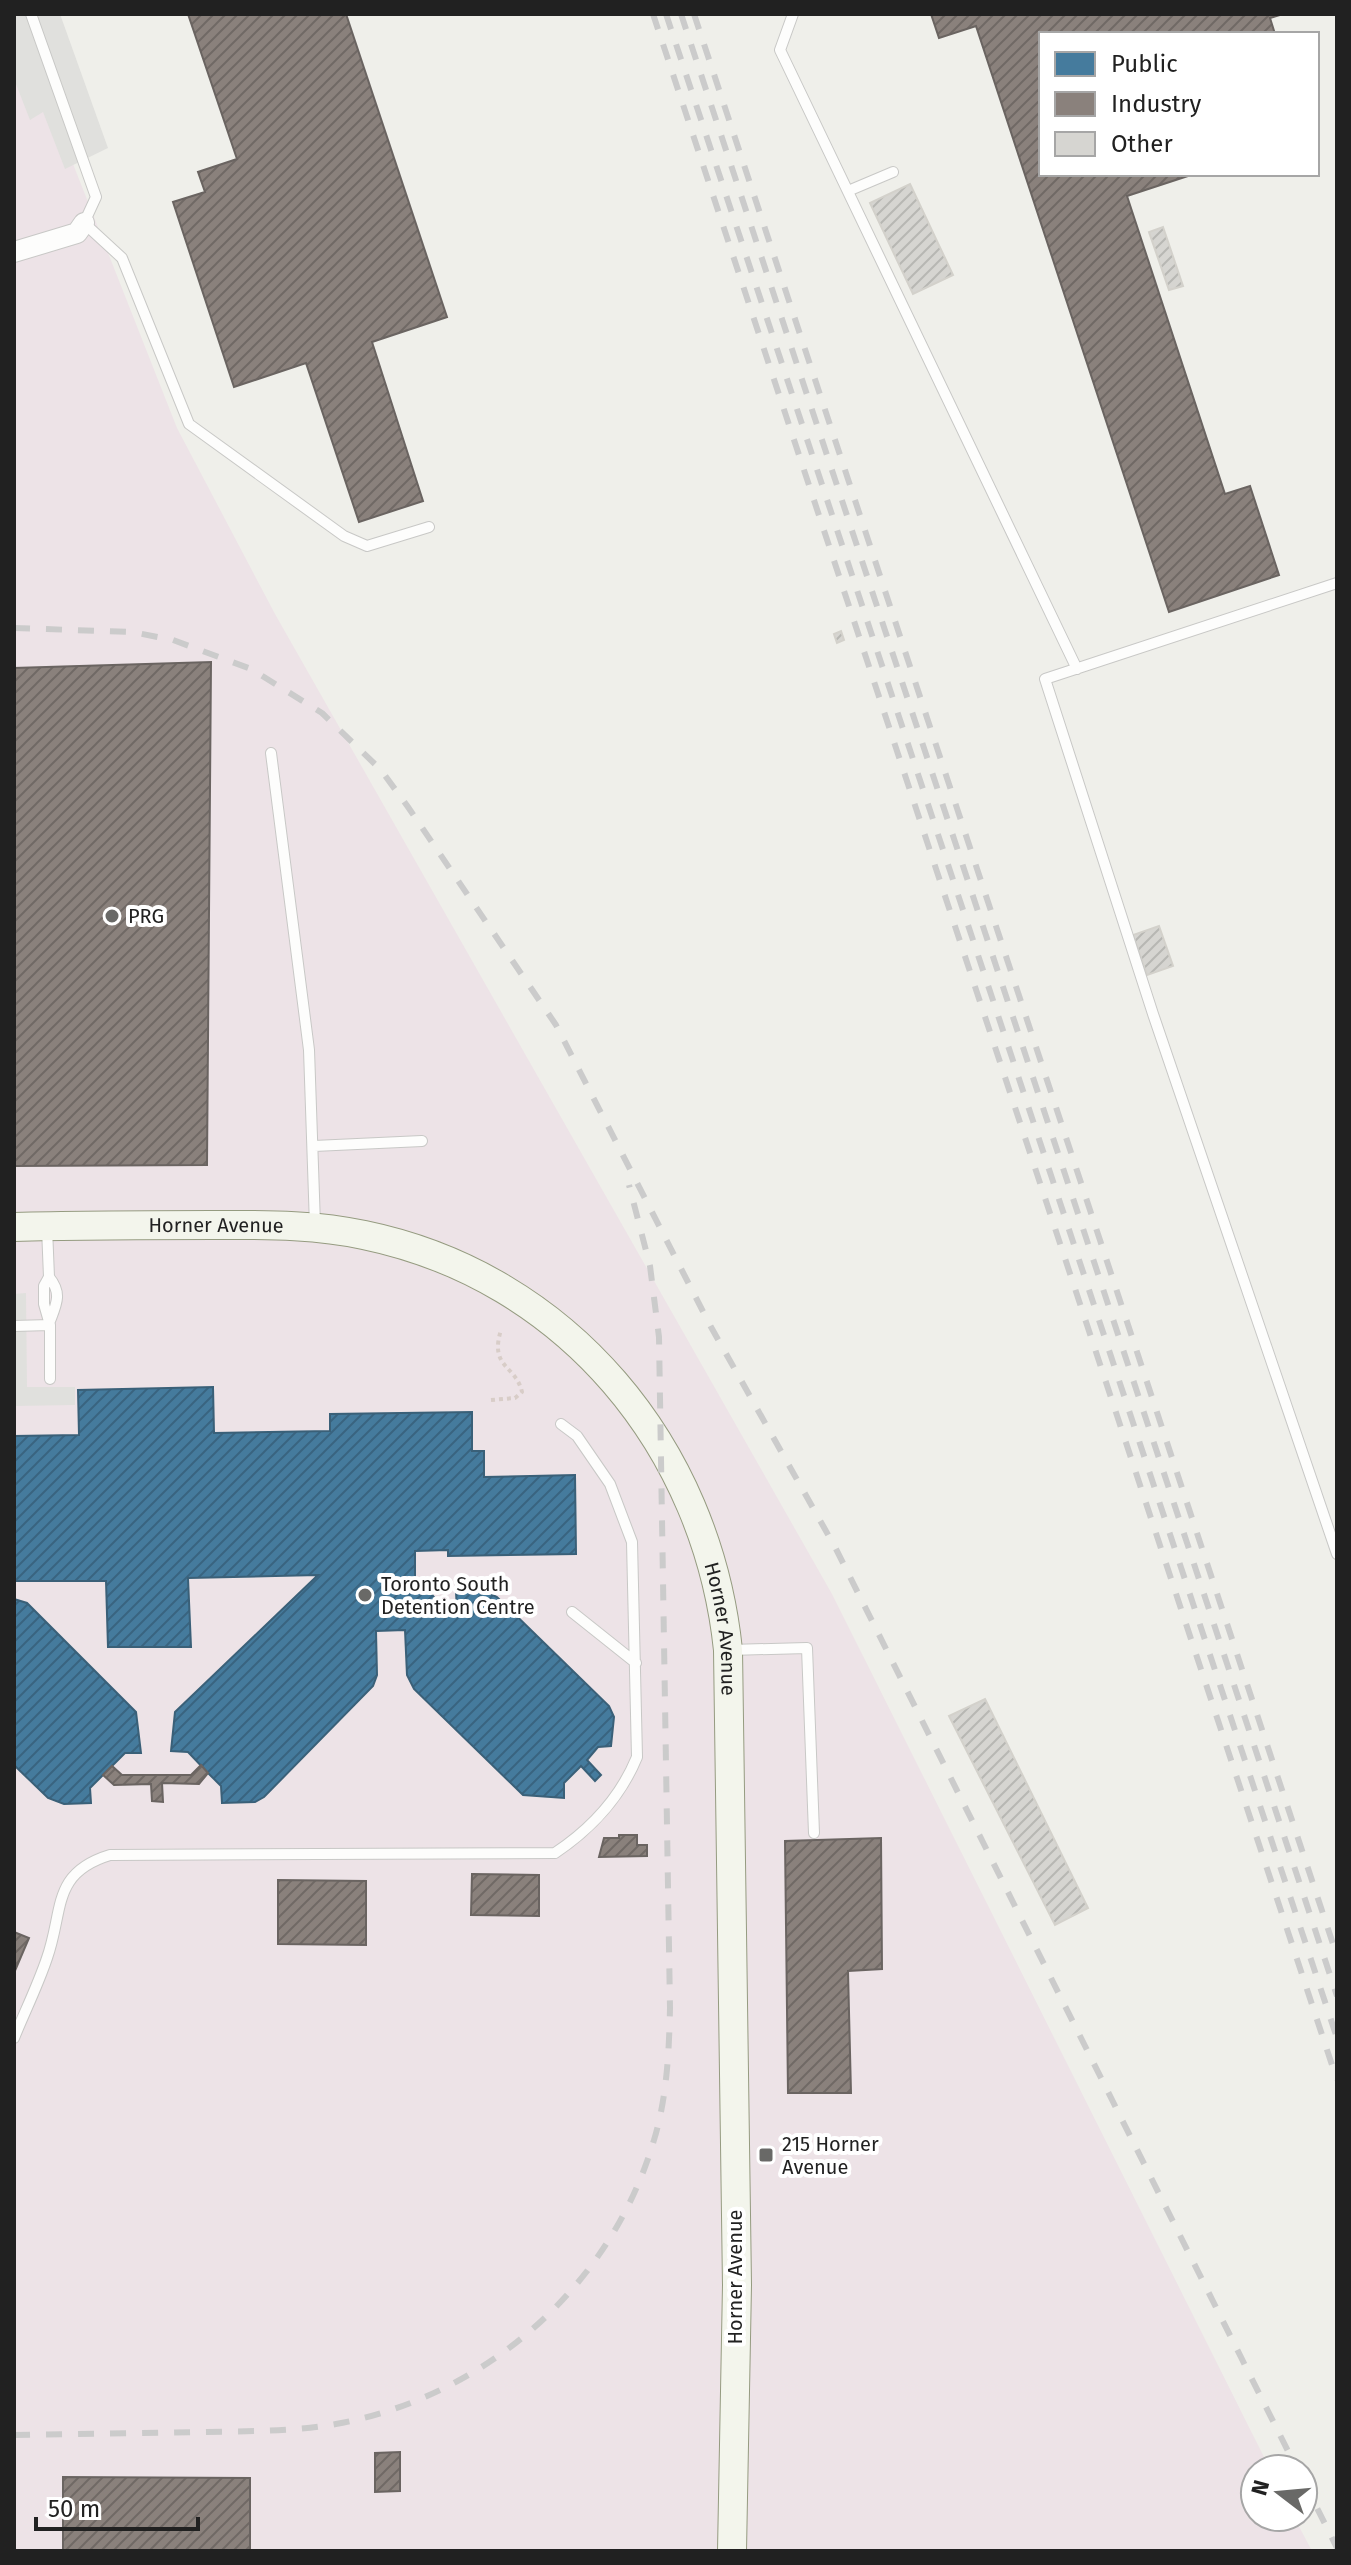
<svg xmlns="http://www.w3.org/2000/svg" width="1351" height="2565" font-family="'Fira Sans',sans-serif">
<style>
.industrial{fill:#ede3e7}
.parking{fill:#e0e0dd}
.public{fill:url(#public-hatch);stroke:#3a6078;stroke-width:2}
.industry{fill:url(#industry-hatch);stroke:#6a6461;stroke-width:2}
.building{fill:url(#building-hatch);stroke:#d3d1cb;stroke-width:2}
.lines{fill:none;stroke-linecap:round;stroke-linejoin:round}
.service-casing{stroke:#c8c8c6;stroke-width:12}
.minor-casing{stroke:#c8c8c6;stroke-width:22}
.secondary-casing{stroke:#959b80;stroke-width:30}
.path{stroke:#d8cdc8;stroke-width:4;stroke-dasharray:4 4;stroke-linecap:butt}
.service{stroke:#fdfdfc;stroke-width:10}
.minor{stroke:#fdfdfc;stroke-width:20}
.secondary{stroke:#f3f5ec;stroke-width:28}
.rail{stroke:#cbcbcb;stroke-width:6;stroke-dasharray:16 16;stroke-linecap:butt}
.poi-dot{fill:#696967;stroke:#fff;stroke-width:3}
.labels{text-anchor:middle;stroke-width:8;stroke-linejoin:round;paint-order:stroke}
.poi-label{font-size:20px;fill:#212121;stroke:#fff;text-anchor:start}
.street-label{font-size:20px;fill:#212121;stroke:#fff}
</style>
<defs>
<pattern id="public-hatch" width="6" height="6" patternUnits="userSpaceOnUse" patternTransform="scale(2)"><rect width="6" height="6" fill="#457b9d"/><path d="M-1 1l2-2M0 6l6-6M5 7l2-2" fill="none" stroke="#396480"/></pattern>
<pattern id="industry-hatch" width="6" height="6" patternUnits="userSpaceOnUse" patternTransform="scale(2)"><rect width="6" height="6" fill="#8a817c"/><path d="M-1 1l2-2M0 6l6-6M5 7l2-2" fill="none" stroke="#706965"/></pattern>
<pattern id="building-hatch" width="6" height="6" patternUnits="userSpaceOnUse" patternTransform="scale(2)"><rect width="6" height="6" fill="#d6d5d1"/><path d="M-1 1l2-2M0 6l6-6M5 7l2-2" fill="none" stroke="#b7b7b3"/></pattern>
</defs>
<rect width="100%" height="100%" fill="#efefea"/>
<path class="industrial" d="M14,14L177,428L275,614L832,1594L1270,2469H1255V2517H1294L1312,2551H14Z"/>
<path class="parking" d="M14,14H60L108,148L65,169L43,112L30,120L14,79Z
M26,1293L27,1387H75V1405L14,1406V1294Z"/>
<path class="public" d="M213,1387L214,1433L330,1431V1414L472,1412V1451H484V1477L575,1475L576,1554L448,1556V1550L415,1551V1591L428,1590L450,1616L457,1610L456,1592H487L497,1597L609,1706L614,1717L611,1746L598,1747L587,1760L601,1775L595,1781L581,1766L564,1783V1798L523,1795L414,1689L407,1675L405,1630L376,1631L377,1675L373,1686L264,1797L255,1802L222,1803L221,1786L208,1773L188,1752L171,1751L175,1712L318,1575L188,1578L191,1647H108L106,1581H14V1436L79,1435L78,1390Z
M14,1599L27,1603L136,1712L141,1753H125L90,1788L91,1803L64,1804L48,1798L14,1765Z"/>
<path class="industry" d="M188,14H346L447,317L372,342L423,501L359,522L306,363L234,387L173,202L205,192L198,172L237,159Z
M931,14H1283L1270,18L1275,34H1041V174H1194L1127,196L1225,494L1250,486L1279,575L1169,612L976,26L939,38Z
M211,662L207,1165L14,1166V668Z
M201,1765L208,1773L199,1784L162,1783L163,1802L152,1801L151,1784L114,1785L103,1775L112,1766L122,1775H191Z
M619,1835H637V1845H647V1856L599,1857L604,1838H619Z
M881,1838L882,1969L848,1971L851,2093H788L785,1841Z
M472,1874L539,1875V1916L471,1915Z
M278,1880L366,1881V1945L278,1944Z
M14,1932L29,1938L14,1973Z
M400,2452V2491L375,2492V2453Z
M63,2477L250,2478V2551H63Z"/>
<path class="building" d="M910,184L953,275L913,294L870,203Z
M1163,227L1183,286L1169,290L1149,232Z
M841,631L844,640L837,643L834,634Z
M1159,926L1173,966L1147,975L1133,935Z
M985,1699L1088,1908L1055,1925L949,1716Z"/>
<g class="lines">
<g class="service-casing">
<path id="service" d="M31,14L96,197L84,223L122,258L189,424L344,536L367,546L429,527
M793,14L780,50L1077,669
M848,191L893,172
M1337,583L1045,679L1153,1014L1337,1554
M271,753L309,1050L315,1225
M314,1146L422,1141
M47,1228L49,1277L44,1286V1304L50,1325V1379
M49,1277C62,1293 57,1303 50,1321
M14,1326L50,1325
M572,1612L636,1663
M730,1650L807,1648L814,1833
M14,2038C25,2011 38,1985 47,1958C64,1910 51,1873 110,1855L555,1853C591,1829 621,1796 637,1757L632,1542L610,1484L577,1436L561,1424"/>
</g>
<g class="minor-casing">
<path id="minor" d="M14,252L77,233L84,223"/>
</g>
<g class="secondary-casing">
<g id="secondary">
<path id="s1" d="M14,1227C80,1225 147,1225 213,1225C264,1225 314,1224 364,1235C567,1277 707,1447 728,1650L737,2285L732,2551"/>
</g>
</g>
<path class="path" d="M491,1400L515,1398L522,1392C516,1365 489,1368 501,1330"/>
<use href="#service" class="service"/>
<use href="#minor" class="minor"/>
<use href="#secondary" class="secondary"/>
<path class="rail" d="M653,14L1337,2080
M666,14L1337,2038
M681,14L1337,1996
M694,14L1337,1956
M14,628L132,632L173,640L251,669L322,713L381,770L408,807L556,1025L711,1327L835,1547L1297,2469
M14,2435C77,2434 140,2433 202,2432C247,2431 292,2432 336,2424C485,2397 611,2287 654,2140C667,2097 669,2052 670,2008L659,1337L650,1266L629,1185
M1303,2480L1337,2548"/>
</g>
<g class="poi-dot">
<circle cx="112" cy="916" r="8"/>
<circle cx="365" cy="1595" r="8"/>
<rect x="758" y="2147" width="16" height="16" rx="4"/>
</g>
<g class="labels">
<g class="poi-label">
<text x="128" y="923">PRG</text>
<text x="381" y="1591">Toronto South<tspan x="381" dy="23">Detention Centre</tspan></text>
<text x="782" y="2151">215 Horner<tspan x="782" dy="23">Avenue</tspan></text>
</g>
<g class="street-label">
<text dy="7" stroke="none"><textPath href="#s1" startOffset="202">Horner Avenue</textPath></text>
<text dy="7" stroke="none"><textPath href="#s1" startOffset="920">Horner Avenue</textPath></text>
<text transform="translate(735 2277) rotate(-90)" y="7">Horner Avenue</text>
</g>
</g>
<rect width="1351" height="2565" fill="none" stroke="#212121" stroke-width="32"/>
<rect x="1039" y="32" width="280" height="144" fill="#ffffff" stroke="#a6a6a6" stroke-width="2"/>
<rect x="1055" y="52" width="40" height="24" fill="#457b9d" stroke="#a6a6a6" stroke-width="2"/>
<text x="1111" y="72" font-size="24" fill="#212121">Public</text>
<rect x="1055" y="92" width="40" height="24" fill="#8a817c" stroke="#a6a6a6" stroke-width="2"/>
<text x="1111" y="112" font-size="24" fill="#212121">Industry</text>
<rect x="1055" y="132" width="40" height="24" fill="#d6d5d1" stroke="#a6a6a6" stroke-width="2"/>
<text x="1111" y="152" font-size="24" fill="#212121">Other</text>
<g transform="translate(1279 2493) rotate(286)"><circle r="38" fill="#ffffff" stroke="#a6a6a6" stroke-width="2"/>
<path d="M0-6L14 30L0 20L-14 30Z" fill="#696967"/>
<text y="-12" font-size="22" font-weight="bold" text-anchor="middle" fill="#212121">N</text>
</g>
<path d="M36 2517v12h162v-12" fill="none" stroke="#212121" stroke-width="4"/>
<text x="48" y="2517" font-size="24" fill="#212121" stroke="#ffffff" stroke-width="6" paint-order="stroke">50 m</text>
</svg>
